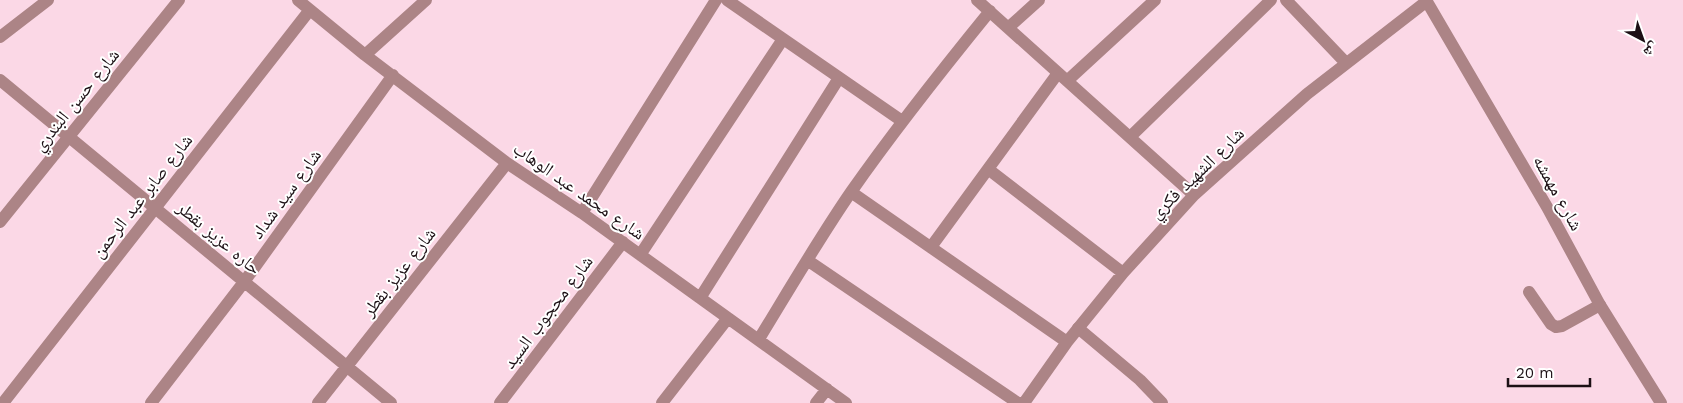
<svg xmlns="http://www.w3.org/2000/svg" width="1683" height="403" font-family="'Work Sans','Noto Naskh Arabic',sans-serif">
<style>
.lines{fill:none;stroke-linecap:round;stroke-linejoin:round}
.service{stroke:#ac8486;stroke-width:12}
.minor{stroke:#ac8486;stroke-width:12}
.labels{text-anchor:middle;stroke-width:4;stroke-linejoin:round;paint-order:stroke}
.street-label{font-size:18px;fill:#1c1015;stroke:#fff}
</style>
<rect width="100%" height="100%" fill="#fbd8e6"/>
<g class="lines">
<path class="service" d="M1529,292L1551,324L1556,327L1562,326L1600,305
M1078,328L1140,380L1162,403"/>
<path class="minor" d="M298,0L365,55L507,163L582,213L846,403
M727,0L902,121
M977,0L1194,195
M1286,0L1346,63
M1426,0L1547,207L1600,305L1661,403
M1008,28L1039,0
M0,37L48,0
M365,55L426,0
M0,80L391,403
M1067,81L1155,0
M1130,137L1271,0
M988,169L1123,273
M851,192L1067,342
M582,213L716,0
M0,222L179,0
M931,247L1058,73
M640,255L783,39
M807,260L1018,403
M700,298L839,78
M759,339C789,290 818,240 851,192C895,129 942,70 990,11
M3,403L309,11
M151,403L244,282L393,75
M318,403L507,163
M500,403L623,242
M662,403L728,318
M816,403L827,389
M1024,403L1067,342L1123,273L1194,195L1307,94L1427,1"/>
</g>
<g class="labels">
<g class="street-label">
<text transform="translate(76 100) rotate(-51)" y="6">شارع حسن البندري</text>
<text transform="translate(1197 173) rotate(-44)" y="6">شارع الشهيد فكري</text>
<text transform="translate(579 191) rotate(35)" y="6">شارع محمد عبد الوهاب</text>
<text transform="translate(1558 193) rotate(61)" y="6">شارع مهمشه</text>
<text transform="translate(286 194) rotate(-54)" y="6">شارع سيد شداد</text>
<text transform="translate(142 196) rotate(-52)" y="6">شارع صابر عبد الرحمن</text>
<text transform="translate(219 238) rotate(40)" y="6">حاره عزيز بقطر</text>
<text transform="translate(399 272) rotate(-52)" y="6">شارع عزيز بقطر</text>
<text transform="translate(548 312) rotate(-53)" y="6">شارع محجوب السيد</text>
</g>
</g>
<g transform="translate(1643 40) rotate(139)" stroke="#ffffff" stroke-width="4" paint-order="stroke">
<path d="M0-4L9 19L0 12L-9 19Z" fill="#1c1015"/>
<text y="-8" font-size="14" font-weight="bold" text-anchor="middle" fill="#1c1015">ش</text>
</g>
<path d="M1508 378v8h82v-8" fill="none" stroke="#1c1015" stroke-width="2.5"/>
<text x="1516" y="378" font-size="15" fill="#1c1015" stroke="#ffffff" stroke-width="4" paint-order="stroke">20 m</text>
</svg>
